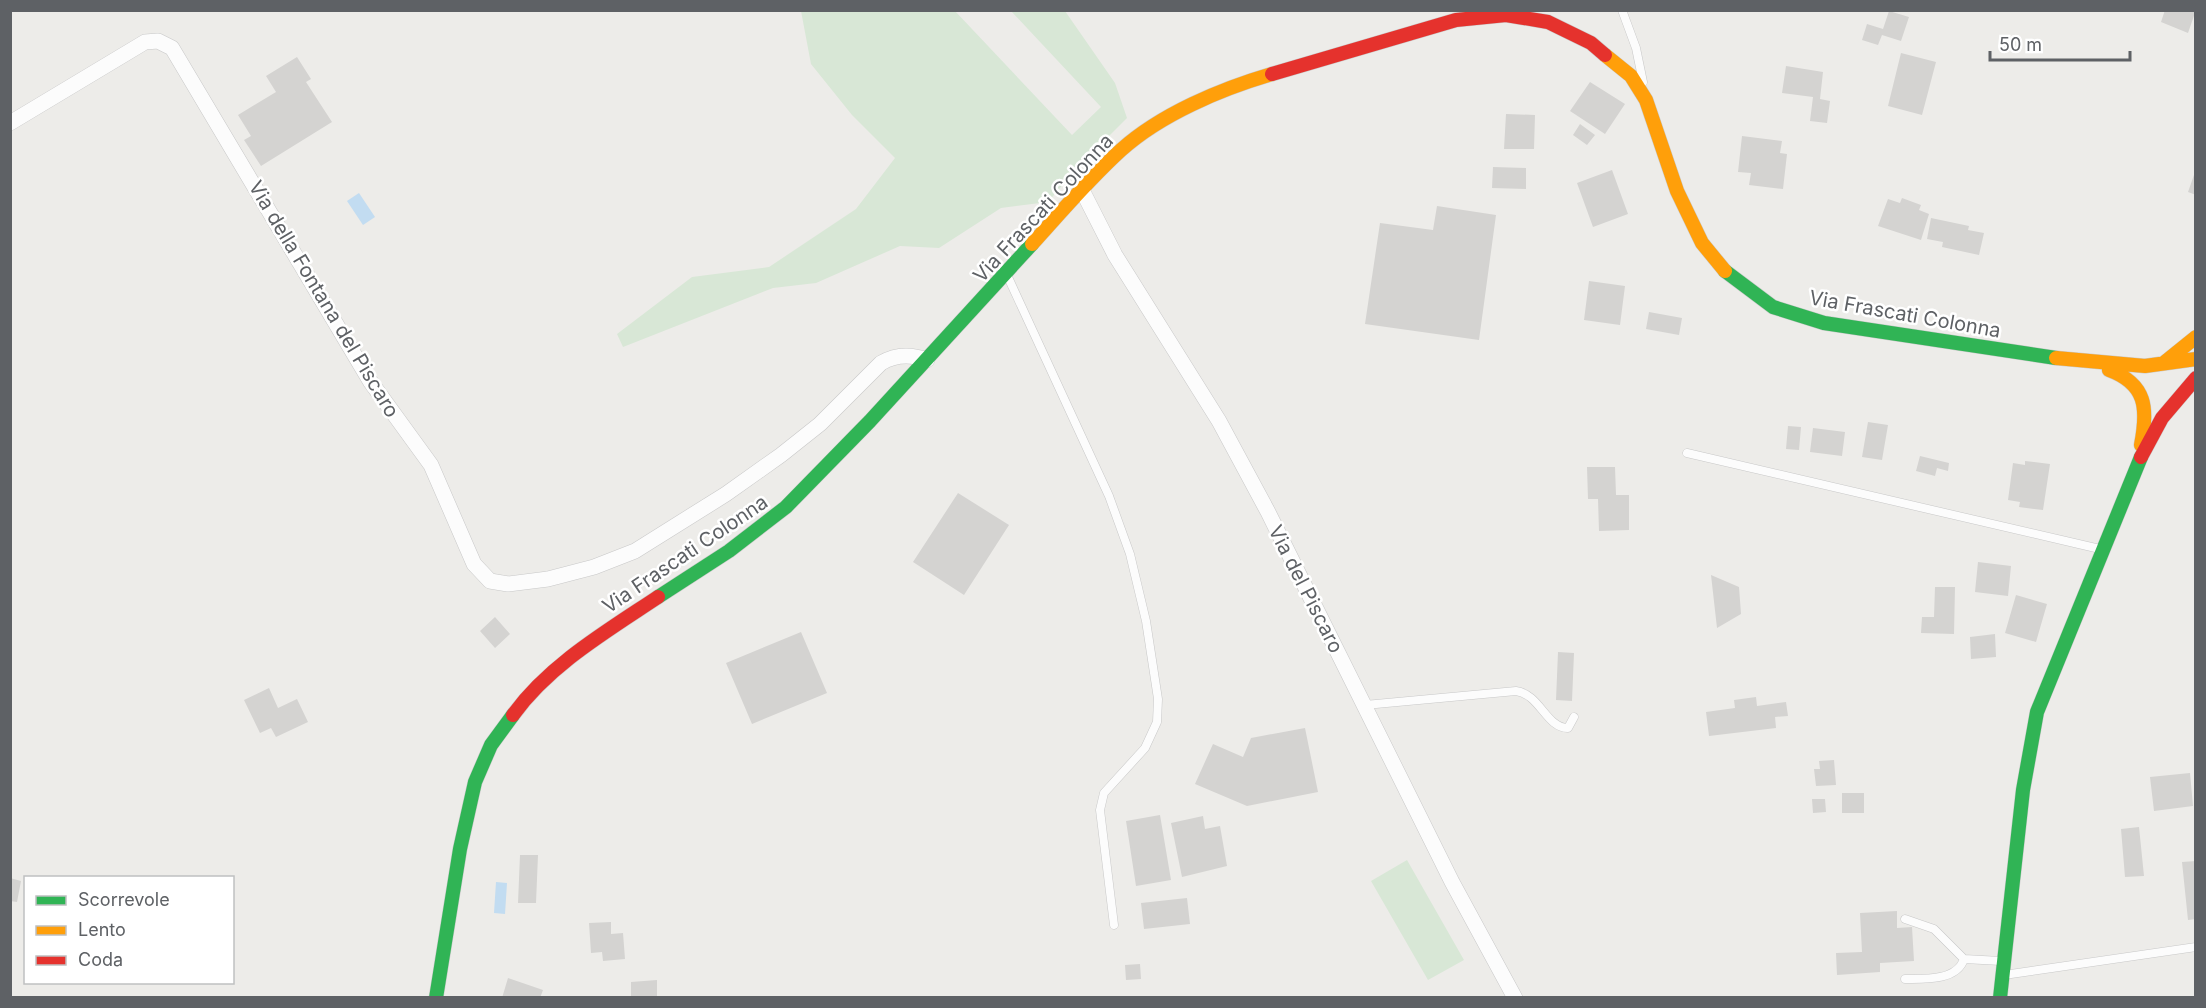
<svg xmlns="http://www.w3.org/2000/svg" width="2206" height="1008" font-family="Inter,sans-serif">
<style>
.green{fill:#d8e7d6}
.water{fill:#c2dcf1}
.building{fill:#d4d3d1}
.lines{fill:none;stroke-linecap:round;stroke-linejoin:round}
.lane-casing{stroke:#c8c8c8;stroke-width:9}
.street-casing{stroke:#c8c8c8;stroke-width:16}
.fast-casing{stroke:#cacaca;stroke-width:15}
.slow-casing{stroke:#cacaca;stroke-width:15}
.jam-casing{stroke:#cacaca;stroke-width:15}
.lane{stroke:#fcfcfc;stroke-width:8}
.street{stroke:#fcfcfc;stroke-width:15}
.fast{stroke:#30b455;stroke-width:14}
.slow{stroke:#ff9f0a;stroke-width:14}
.jam{stroke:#e5322d;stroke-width:14}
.labels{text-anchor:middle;stroke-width:5;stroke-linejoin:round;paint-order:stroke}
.street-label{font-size:20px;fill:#5e6165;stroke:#fff}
</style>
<rect width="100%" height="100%" fill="#edece9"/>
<path class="green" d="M801,11H955L1072,135L1101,107L1011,11H1065L1115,83L1127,118L1077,168L1048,202L1001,208L939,248L900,246L816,283L773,288L623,347L617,334L692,277L769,267L856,209L895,158L852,115L811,64Z
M1407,860L1464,960L1428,980L1371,881Z"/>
<path class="water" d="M359,193L375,217L363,225L347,201Z
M496,882L507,883L505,914L494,913Z"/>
<path class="building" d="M2165,10H2196L2188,33L2161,22Z
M1889,11L1909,17L1901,41L1882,35L1878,45L1862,40L1867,24L1883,29Z
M1901,53L1936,62L1922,115L1888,106Z
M297,57L311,79L306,82L332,122L261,166L244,140L251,136L238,115L276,92L266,76Z
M1786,66L1823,72L1820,99L1830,101L1827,123L1810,121L1813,97L1782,93Z
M1590,82L1625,104L1605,134L1570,111Z
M1506,114L1535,115L1534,149H1504Z
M1580,124L1595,135L1587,145L1573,135Z
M1742,136L1782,141L1780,153L1787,154L1783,189L1749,185L1751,173L1738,172Z
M1493,167L1526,168V189L1492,188Z
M1612,170L1628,214L1593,227L1577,183Z
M2195,172H2196V195L2188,192Z
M1902,198L1921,205L1919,210L1929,214L1921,240L1878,226L1888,199L1900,203Z
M1437,206L1496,215L1479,340L1365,324L1380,223L1433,230Z
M1931,218L1969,226L1968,230L1984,233L1979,255L1942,247L1943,242L1927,239Z
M1589,281L1625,286L1620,325L1584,320Z
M1649,312L1682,318L1679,335L1646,329Z
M1868,422L1888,425L1882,460L1862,457Z
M1788,426L1801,427L1799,450L1786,449Z
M1813,428L1845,432L1842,456L1810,452Z
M1920,456L1949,463L1948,471L1937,468L1935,476L1916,471Z
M2025,461L2050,464L2043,510L2019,507L2020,502L2008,500L2013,463L2025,465Z
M1587,467H1615L1616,495H1629V530L1599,531L1598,499H1588Z
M958,493L1009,525L964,595L913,562Z
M1978,562L2011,566L2008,596L1975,592Z
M1711,575L1739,587L1741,614L1717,628Z
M1935,587H1955L1954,634L1921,633L1922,617H1934Z
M2016,595L2047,604L2036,642L2005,633Z
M495,617L510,634L495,648L480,631Z
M801,632L827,693L752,724L726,663Z
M1995,634L1996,657L1971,659L1970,637Z
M1558,652L1574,653L1572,701L1556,700Z
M269,688L278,708L297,699L308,722L276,737L271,728L260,733L244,700Z
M1756,697L1757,706L1786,702L1788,716L1775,717L1776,728L1709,736L1706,712L1735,708L1734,700Z
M1305,728L1318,792L1247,806L1195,784L1213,744L1243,757L1251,738Z
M1834,760L1836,785L1816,786L1814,769H1820L1819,761Z
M2190,773L2193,806L2154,811L2150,777Z
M1842,793H1864V813H1842Z
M1812,799H1825L1826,812L1813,813Z
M1160,815L1171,880L1136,886L1126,821Z
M1203,816L1205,829L1220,826L1227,866L1182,877L1171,823Z
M2139,827L2144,876L2125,877L2121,829Z
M520,855H538L536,903H518Z
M2196,861V919L2188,920L2182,862Z
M10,878L21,881L17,902L10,901Z
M1187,898L1190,924L1144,929L1141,903Z
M1897,911V928L1912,927L1914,961L1880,963V972L1837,975L1836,953L1862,952L1860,913Z
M611,922V934L623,933L625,959L603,961L602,952L591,953L589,923Z
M1140,964L1141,979L1126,980L1125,965Z
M508,978L543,990L540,998H502Z
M657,980V998H631V982Z"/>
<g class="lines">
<g class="lane-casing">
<path id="lane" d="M1622,10L1636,48L1643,82
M1007,275L1109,496L1130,554L1146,621L1158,699L1157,722L1145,748L1104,793L1100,810L1114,925
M1687,453L2100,549
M1365,705L1516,691C1540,694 1546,728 1568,728L1574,717
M1905,919L1934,929L1964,959C1957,981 1924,979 1905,979
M1964,959L2001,961
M2004,975L2196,947"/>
</g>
<g class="street-casing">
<path id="street" d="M10,123L145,42L158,41L172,48L370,381L431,465L474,564L490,581L508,584L548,579L594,567L635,551L726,494L781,455L820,424L881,363C896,354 911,354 927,360
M1082,190L1115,255L1219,421L1268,512L1452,882L1515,998"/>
</g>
<g class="fast-casing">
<path id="fast" d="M1725,271L1773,307L1824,323L2056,358
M658,597L729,551L786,507L870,421L1032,244
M436,998L460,849L475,782L491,745L513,715
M2000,998L2023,790L2037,712L2141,457"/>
</g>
<g class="slow-casing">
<path id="slow" d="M1605,55L1631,76L1646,100L1677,191L1702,243L1725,271
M1032,244C1061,212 1089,179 1121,150C1161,114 1221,89 1272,74
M2056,358L2145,366L2196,359
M2165,362L2196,337
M2109,370C2147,384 2148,409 2141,445"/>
</g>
<g class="jam-casing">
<path id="jam" d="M1272,74L1456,20L1506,15L1548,22L1591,43L1605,55
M2141,457L2162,418L2196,378
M513,715C549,665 607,631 658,597"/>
</g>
<use href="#lane" class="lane"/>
<use href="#street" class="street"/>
<use href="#fast" class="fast"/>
<use href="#slow" class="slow"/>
<use href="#jam" class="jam"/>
</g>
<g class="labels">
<g class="street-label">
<text transform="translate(1043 208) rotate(-47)" y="7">Via Frascati Colonna</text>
<text transform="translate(324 299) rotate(59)" y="7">Via della Fontana del Piscaro</text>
<text transform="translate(1905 314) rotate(10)" y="7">Via Frascati Colonna</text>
<text transform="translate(685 554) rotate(-34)" y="7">Via Frascati Colonna</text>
<text transform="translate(1306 589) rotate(63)" y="7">Via del Piscaro</text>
</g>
</g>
<rect width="2206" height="1008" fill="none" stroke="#5e6165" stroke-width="24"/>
<rect x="24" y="876" width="210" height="108" fill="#ffffff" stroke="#bfc0c1" stroke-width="1.5"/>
<rect x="36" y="896" width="30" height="9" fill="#30b455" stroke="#bfc0c1" stroke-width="1.5"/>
<text x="78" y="906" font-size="18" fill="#5e6165">Scorrevole</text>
<rect x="36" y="926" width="30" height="9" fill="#ff9f0a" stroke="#bfc0c1" stroke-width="1.5"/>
<text x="78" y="936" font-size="18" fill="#5e6165">Lento</text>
<rect x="36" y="956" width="30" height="9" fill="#e5322d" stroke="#bfc0c1" stroke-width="1.5"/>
<text x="78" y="966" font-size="18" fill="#5e6165">Coda</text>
<path d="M1990 51v9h140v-9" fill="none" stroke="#5e6165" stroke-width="3"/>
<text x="1999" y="51" font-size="18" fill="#5e6165" stroke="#ffffff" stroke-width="4.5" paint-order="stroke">50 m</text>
</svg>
